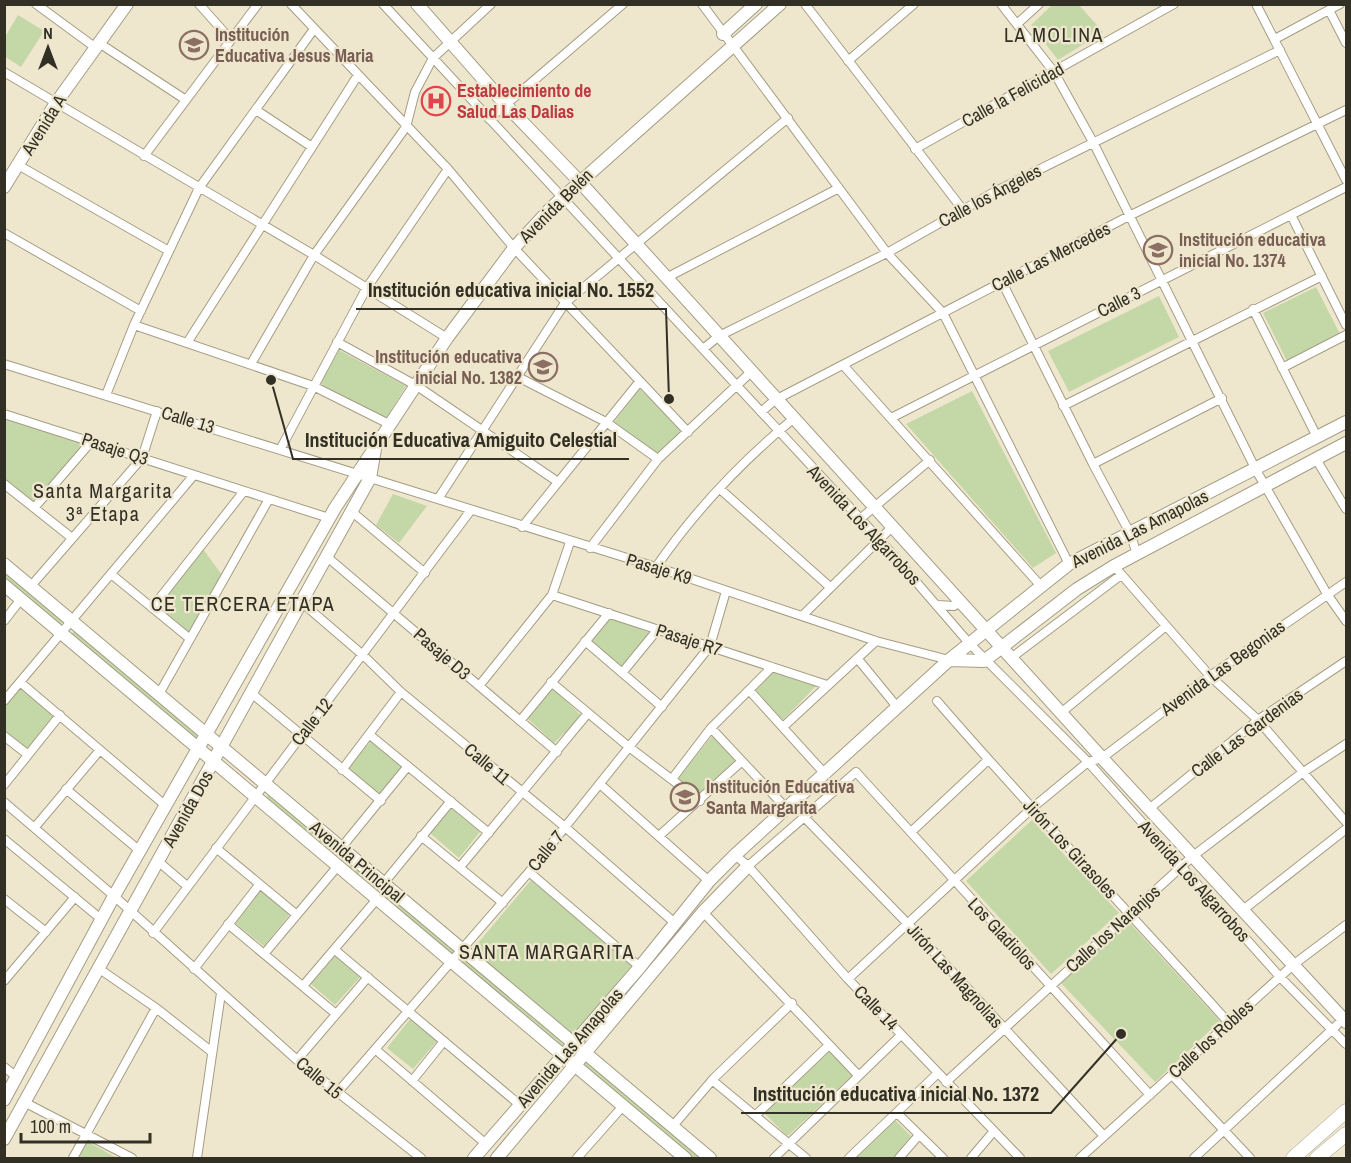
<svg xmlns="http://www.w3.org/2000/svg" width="1351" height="1163" font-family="'Archivo Narrow',sans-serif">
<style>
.green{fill:#c4d7a7}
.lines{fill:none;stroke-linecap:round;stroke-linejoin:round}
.street-casing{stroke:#a49d85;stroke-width:10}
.secondary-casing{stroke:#a49d85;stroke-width:14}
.primary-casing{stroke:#a49d85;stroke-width:15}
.street{stroke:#fff;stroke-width:8}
.secondary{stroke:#fff;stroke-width:12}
.primary{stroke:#fff;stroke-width:14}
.labels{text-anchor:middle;stroke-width:4.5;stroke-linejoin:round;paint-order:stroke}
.education-label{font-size:18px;font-weight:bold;fill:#785e54;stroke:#efe7cd;text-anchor:start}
.health-label{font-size:18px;font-weight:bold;fill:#be3a42;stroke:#efe7cd;text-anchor:start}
.street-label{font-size:18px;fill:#322f25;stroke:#efe7cd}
.neighbourhood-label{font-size:20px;letter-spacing:1.5px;fill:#322f25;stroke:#efe7cd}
.leader{fill:none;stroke:#322f25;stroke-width:2}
.callout-dot{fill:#322f25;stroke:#efe7cd;stroke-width:2}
.callout-label{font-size:20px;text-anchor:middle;font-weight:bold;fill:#322f25;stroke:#efe7cd;stroke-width:4.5;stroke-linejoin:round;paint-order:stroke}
</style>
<rect width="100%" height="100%" fill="#efe7cd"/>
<path class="green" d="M1052,5H1079L1103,32L1058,60L1031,25Z
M18,15L44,31L21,67L4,56L5,37Z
M1316,287L1340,334L1287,361L1263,313Z
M1159,296L1179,337L1069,392L1048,351Z
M339,350L406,386L386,418L320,384Z
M640,389L682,431L657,454L613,423Z
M972,391L1056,553L1033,568L906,424Z
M5,418L85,444L34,505L5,480Z
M393,494L427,506L399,543L376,525Z
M203,549L222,575L188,635L154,607Z
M4,569L64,621L60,625L5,581Z
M609,617L650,633L621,667L592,642Z
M76,630L200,734L197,741L71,634Z
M774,670L816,686L783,720L754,690Z
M20,685L56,716L27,751L5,733L4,705Z
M551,687L582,716L554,743L528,719V715Z
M712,736L737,762L700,796L678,779Z
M373,739L404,768L378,795L348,767Z
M269,794L455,950L454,953L451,955L265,798Z
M451,808L480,832L459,858L430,833Z
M1032,820L1119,913L1051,974L966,881Z
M531,880L632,966L570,1038L468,955Z
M260,890L290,914L264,946L235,923Z
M1128,921L1220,1021L1155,1082L1061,983Z
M337,954L362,975L335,1005L311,984Z
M461,956L565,1043L563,1046L458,959Z
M411,1018L437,1041L413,1069L387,1048Z
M831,1049L853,1075L789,1135H786L765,1114V1111Z
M586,1061L704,1158H690L583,1066Z
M895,1120L911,1136L893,1158H855Z
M88,1142L117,1158H75L83,1143Z"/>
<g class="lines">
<g class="street-casing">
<path id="street" d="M36,4L96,48
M199,4L231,40
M291,4L448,169L514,248L688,432
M383,4L880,540L969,643L1088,762L1280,977L1346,1044
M702,4L887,253L943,313L1069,564
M805,4L963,210
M1001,4L1054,72L1093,142L1256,470L1327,594L1346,621
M1256,4L1346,180
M1329,10L1346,43
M1017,24L1039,4
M1275,39L1340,4
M99,43L186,100
M848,61L914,4
M4,72L314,255L447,338
M256,110L312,147
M489,119L623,4
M915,149L1174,4
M144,156L258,4
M18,165L169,251
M1291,215L1346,325
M4,233L141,311
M666,278L839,188
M1002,282L1093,464L1130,533L1137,554
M1253,309L1317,437
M134,325L313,386L391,425
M337,342L417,386L558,482
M187,343L358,75
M703,349L719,336L887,253L996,191L1280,50
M4,364L656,567L876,641L949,660
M251,364L314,255L406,127L415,92L433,58L491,4
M843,365L1040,585
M1282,368L1346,335
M518,377L606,422L658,459
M106,395L134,325L199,188L314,29
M1063,406L1322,276
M761,412L775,400L1131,215L1346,110
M4,414L329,518
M891,418L1346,187
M281,448L366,289L448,169
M1316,459L1346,509
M1093,464L1222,398
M4,484L72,538
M720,489L830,587
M438,499L565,303L788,118
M34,508L91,442
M351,511L425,573
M860,519L930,460
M522,527L640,381
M590,548L658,459L751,372
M326,556L557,752
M1114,566L1210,676L1258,720L1346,822
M656,567C694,512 741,462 793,419
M111,574L189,638
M31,586L142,458L157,411
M552,595L827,685
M300,601L364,656L401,692L565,827L676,924
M938,605L954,606L960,602
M152,608L244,491
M802,616L892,527
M4,621L21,599
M585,641L662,707
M857,658L898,708
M1011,658L1121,575
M622,673L658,629
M20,682L166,806
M551,682L629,747L700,801
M479,686L552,595L570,542
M749,690L825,774
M250,692L381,801
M159,694L269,499
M4,701L194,475
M937,701C1032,811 1132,915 1229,1023
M1062,712L1166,626
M520,721L609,613
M783,727L876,641
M711,728L786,808
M370,735L489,833
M4,736L27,754
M342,770L401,692
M672,779L711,728L772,667
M4,785L60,715
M601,785L709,881
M66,789L140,851
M4,802L114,896L297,1060L421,1158
M1149,809L1258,720L1346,661
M805,818L907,923L1104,1136
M35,827L100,750
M911,832L988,760
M421,836L503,903
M659,836L742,761
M4,839L101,919
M216,848L297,915
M341,848L408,766
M735,855L748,866L848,979L1020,1158
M159,862L187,886
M748,866L856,772L1150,1095
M460,867L588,713
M529,872L640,967
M383,884L451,801
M4,899L46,932
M1243,910L1346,829
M703,912L858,1075
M228,924L336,1014
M153,933L471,510
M335,950L520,1105
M264,954L337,867
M98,968L156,1008L212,1052
M194,969L259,885
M848,979L1031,809L1088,762L1102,758L1210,676L1346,582
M4,981L75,897
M303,986L377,899
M375,1049L486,1144
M297,1060L368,977
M4,1067L17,1077
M1172,1075L1250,1158
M712,1080L806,1158
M412,1081L444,1041
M946,1082L1193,856L1302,773L1346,744
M337,1093L529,872L710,646L726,591
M24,1102L132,1158
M897,1113L943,1158
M756,1115L829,1045
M672,1127L714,1078L792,1003
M73,1158L156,1008
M197,1158L221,993
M577,1158L623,1106
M774,1158L901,1035
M849,1158L938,1073
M899,1158L919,1135
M971,1158L994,1131
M1080,1158L1293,965L1346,925
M1194,1158L1337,1025"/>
</g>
<g class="secondary-casing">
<path id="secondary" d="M417,4L505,104L580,182L1102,758L1346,1022
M723,34L756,4
M4,187L56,103L127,4
M4,564L710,1158
M4,585L685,1158
M949,660L984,661L1077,589L1114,566L1346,443
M4,1100L114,896L335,508L447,338L514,248L551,208L780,4
M4,1139L370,478L375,449
M474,1158L640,967L709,881L735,855L949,660L1069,564L1346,422
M497,1158L703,912L748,866"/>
</g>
<g class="primary-casing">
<path id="primary" d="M1293,1158L1346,1111
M1317,1158L1346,1134"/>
</g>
<use href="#street" class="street"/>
<use href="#secondary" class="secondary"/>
<use href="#primary" class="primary"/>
</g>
<defs>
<g id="school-ring" transform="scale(1.5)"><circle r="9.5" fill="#efe7cd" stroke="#8d6e63" stroke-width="1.5"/><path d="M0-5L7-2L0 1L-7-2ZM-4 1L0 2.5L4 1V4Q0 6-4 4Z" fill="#8d6e63"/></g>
<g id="hospital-ring" transform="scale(1.5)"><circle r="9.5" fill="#efe7cd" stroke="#e0444e" stroke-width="1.5"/><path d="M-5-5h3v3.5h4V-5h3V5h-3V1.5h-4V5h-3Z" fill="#e0444e"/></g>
</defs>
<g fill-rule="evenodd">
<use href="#school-ring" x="194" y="45"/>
<use href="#hospital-ring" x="436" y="101"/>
<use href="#school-ring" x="1158" y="250"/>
<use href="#school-ring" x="543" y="367"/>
<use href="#school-ring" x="685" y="797"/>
</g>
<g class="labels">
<g class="education-label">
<text x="215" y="41">Institución<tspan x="215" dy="21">Educativa Jesus Maria</tspan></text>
<text x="1179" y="246">Institución educativa<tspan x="1179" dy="21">inicial No. 1374</tspan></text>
<text x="522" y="363" text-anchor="end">Institución educativa<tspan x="522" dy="21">inicial No. 1382</tspan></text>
<text x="706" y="793">Institución Educativa<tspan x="706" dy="21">Santa Margarita</tspan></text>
</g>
<g class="health-label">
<text x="457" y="97">Establecimiento de<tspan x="457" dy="21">Salud Las Dalias</tspan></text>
</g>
<g class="street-label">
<text transform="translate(1013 95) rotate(-29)" y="6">Calle la Felicidad</text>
<text transform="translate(44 125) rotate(-58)" y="6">Avenida A</text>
<text transform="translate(990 196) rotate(-28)" y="6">Calle los Ángeles</text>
<text transform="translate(556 206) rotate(-45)" y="6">Avenida Belén</text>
<text transform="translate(1051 257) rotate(-27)" y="6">Calle Las Mercedes</text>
<text transform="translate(1119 302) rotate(-27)" y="6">Calle 3</text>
<text transform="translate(188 420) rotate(17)" y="6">Calle 13</text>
<text transform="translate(115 449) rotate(18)" y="6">Pasaje Q3</text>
<text transform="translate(864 525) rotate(47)" y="6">Avenida Los Algarrobos</text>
<text transform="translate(1140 529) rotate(-27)" y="6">Avenida Las Amapolas</text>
<text transform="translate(659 569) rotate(17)" y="6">Pasaje K9</text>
<text transform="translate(689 640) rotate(18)" y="6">Pasaje R7</text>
<text transform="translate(442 654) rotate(41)" y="6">Pasaje D3</text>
<text transform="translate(1223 668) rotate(-36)" y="6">Avenida Las Begonias</text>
<text transform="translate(312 722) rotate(-52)" y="6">Calle 12</text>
<text transform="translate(1247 733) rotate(-37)" y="6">Calle Las Gardenias</text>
<text transform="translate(487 764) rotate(40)" y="6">Calle 11</text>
<text transform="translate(188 809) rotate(-61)" y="6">Avenida Dos</text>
<text transform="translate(1070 849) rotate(47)" y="6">Jirón Los Girasoles</text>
<text transform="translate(546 851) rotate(-51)" y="6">Calle 7</text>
<text transform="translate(357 862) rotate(40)" y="6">Avenida Principal</text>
<text transform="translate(1194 881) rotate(48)" y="6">Avenida Los Algarrobos</text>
<text transform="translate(1113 929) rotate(-42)" y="6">Calle los Naranjos</text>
<text transform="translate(1002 934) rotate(47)" y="6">Los Gladiolos</text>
<text transform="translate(955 976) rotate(48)" y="6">Jirón Las Magnolias</text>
<text transform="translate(876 1008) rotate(46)" y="6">Calle 14</text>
<text transform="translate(1211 1039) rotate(-42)" y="6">Calle los Robles</text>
<text transform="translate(570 1048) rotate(-49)" y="6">Avenida Las Amapolas</text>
<text transform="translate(319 1078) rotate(40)" y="6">Calle 15</text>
</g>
<g class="neighbourhood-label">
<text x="1054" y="42">LA MOLINA</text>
<text x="103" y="498">Santa Margarita<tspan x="103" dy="23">3ª Etapa</tspan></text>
<text x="243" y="611">CE TERCERA ETAPA</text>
<text x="547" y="959">SANTA MARGARITA</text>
</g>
</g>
<path class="leader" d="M669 399L666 309H356M271 380L293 459H629M1121 1034L1051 1113H741"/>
<g class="callout-dot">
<circle cx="669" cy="399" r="6"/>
<circle cx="271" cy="380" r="6"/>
<circle cx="1121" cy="1034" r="6"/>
</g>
<g class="callout-label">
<text x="511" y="297">Institución educativa inicial No. 1552</text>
<text x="461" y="447">Institución Educativa Amiguito Celestial</text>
<text x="896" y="1101">Institución educativa inicial No. 1372</text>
</g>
<rect width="1351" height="1163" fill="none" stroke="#322f25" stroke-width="12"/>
<g transform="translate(48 48)" stroke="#efe7cd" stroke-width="4.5" paint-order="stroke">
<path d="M0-4.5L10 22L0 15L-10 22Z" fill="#322f25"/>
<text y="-9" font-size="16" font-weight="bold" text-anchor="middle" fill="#322f25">N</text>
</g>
<path d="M21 1133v9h129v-9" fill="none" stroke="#322f25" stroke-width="3"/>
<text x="30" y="1133" font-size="18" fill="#322f25" stroke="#efe7cd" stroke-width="4.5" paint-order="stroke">100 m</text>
</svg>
